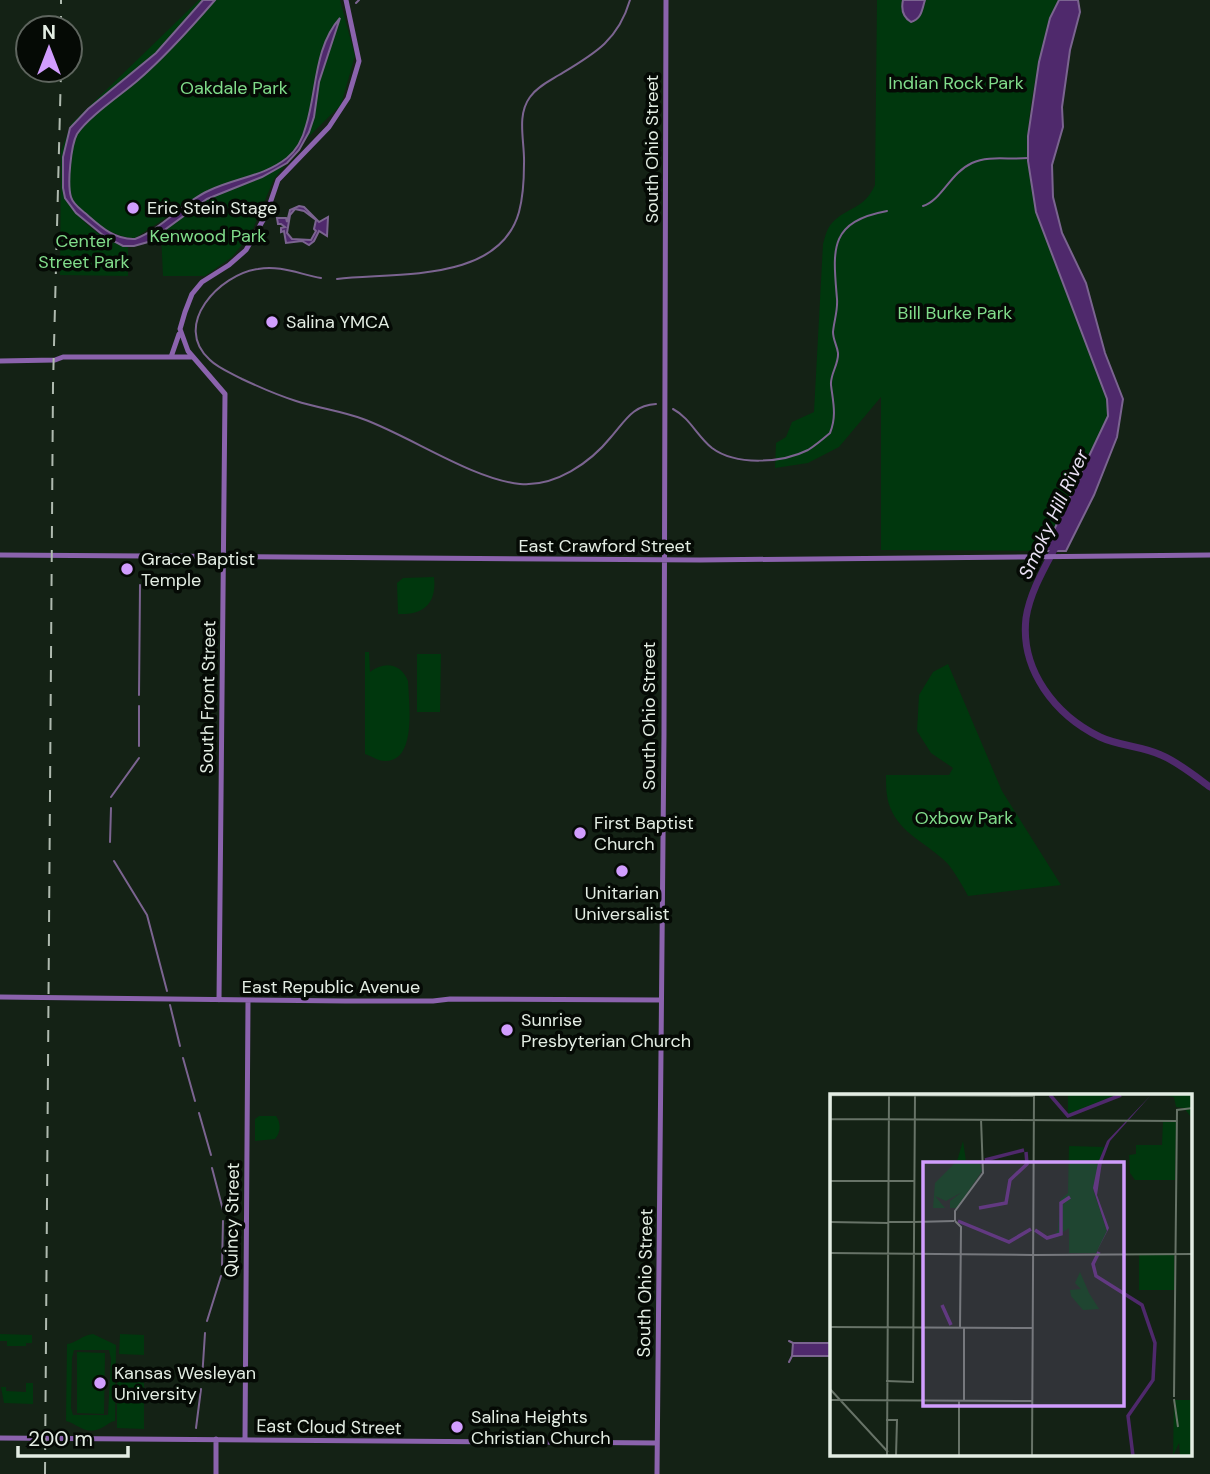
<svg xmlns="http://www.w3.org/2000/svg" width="1210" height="1474" font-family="'DM Sans',sans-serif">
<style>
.green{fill:#00370d;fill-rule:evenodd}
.water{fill:#4f296c;stroke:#7b6490;stroke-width:2;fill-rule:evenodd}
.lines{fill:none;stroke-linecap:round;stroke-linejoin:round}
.stream{stroke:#7b6490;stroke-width:2}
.river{stroke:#4f296c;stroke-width:7}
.secondary{stroke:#8b63ad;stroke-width:5}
.rail{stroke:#afbaaf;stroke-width:2;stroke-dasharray:12 12;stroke-linecap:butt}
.poi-dot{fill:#d19dfe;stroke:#050a05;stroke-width:2.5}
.labels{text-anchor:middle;stroke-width:7;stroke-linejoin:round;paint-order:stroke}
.park-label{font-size:18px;fill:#81dd8b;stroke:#050a05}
.street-label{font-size:18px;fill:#e3ede3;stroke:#050a05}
.poi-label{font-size:18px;fill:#e3ede3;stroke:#050a05;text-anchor:start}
.water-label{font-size:19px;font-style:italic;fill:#eae0f4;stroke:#050a05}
.inset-river{fill:none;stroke:#4f296c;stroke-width:3.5}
.inset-road{fill:none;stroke:#677367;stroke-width:2}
.view{fill:#d19dfe;fill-opacity:0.15;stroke:#d19dfe;stroke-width:3.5}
.inset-edge{fill:none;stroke:#e3ede3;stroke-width:3.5}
</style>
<rect width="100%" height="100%" fill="#142215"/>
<path class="green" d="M199,0H340L355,56L341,105L285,160L261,173L207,191L135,238C115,239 85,218 73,202C70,196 68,193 63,189C67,211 105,245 128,246V276L60,275L61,151L71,124Z
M877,0H1059C1042,38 1024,119 1028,161C1031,199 1044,234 1057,269C1073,313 1091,356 1107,399L1108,416L1044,551L881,550V397L839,447L808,463L775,468L776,443L786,437L792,422L814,412L823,244C825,237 827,228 832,223C848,206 864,210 875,185Z
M287,163L274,179L251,234L232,257L205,276H163L161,233L207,200L262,177Z
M434,577C437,604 423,615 398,614L397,583L403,578Z
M365,652H369L370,672C384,661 401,663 408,681C409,703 417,762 385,761C377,761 372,756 365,754Z
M417,654H441L440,712H417Z
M948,664L1002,791L1061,885L968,896C962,885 956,874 948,864C929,844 900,834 890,807C886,797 886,785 886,775H949L953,768L931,753L917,731L919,695L933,672Z
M259,1116H276C281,1123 281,1132 275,1139L255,1141V1119Z
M0,1334L32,1335V1343H26V1346H7V1341H0Z
M93,1334L116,1345L115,1421C108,1422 106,1427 99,1429C85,1435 78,1424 66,1421L67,1344C75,1344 82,1335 93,1334ZM74,1350H109L111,1359L108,1415H73L71,1408L72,1358Z
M120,1334L144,1335V1355L119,1354Z
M77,1352L105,1353L104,1414L77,1413Z
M117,1368H144V1429L117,1428Z
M26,1383H33V1404L4,1403L1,1387H6V1391L26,1392Z"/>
<path class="water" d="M203,0H215C190,29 166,56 137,81C122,94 88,117 77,134C71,145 67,184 71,197C73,204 79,208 85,213C100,226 114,240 135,239C162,229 182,203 208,191C234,178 263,177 287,158C297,150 303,138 306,126C317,91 314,47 340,18L319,82L314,117L309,132L299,150L287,163L262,177L207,199L148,242L134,246H123L104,236L76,213L65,198L63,188V157L70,128L88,109L156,53Z
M903,0H925C922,9 922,19 911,22C903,17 901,9 903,0Z
M1059,0H1078L1080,12L1070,50L1062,107L1063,127L1052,165L1053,197L1062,233L1086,283L1105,353L1123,399L1117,437L1094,495L1066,551H1044L1108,416L1107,399L1036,212L1028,161V136L1039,62L1050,18Z
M299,206L304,207L319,222L328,217L327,236L319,231L314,241L309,245L302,241L286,243L284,231L281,232V228L285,227L281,224H278L277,218H286L287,222L290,210ZM295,209L304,211L316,220L314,229L316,231L311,240L292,239L287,233L290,215Z
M793,1343H832V1356H792Z"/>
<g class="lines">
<path class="stream" d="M356,3L359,0
M923,206C941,201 950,173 972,163C989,155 1009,160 1028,158
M321,278C299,274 280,265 258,269C220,274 171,325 210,360C218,368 231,373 242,379C259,387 277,395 296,401C318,408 341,411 363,419C410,436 472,479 520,484C555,487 590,463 611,437C625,421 633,405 656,404
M337,279C394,272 499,284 519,212C523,197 524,180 524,164C525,142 516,116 530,97C537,87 549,81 559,75C594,54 618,41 630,0
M673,409C690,418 697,436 712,448C736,466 782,463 808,450C816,445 823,439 830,433C837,416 833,402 831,385C830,374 839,364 838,353C837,345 833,340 833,332C834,321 838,310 837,299C833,250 828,222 887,211
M139,695L140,585
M139,706V746
M111,797L139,758
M110,842L111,808
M114,861L147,915L167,991
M170,1005L180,1046
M183,1058L195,1101
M199,1113L211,1155
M212,1168L223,1210
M222,1265L223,1221
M207,1321L221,1276
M789,1341L793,1343
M789,1362L792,1356
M202,1379L205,1333
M196,1428L201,1389"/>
<path class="river" d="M1057,544C1045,567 1030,592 1026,618C1020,670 1055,715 1100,737C1119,746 1142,746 1161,755C1178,762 1195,776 1210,787"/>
<path class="secondary" d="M171,357L179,334
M0,361L55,360L63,357H192
M0,555L700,560L1210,555
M0,997L345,1001H433L450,999L661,1000
M219,1000L225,394L188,351L180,329L185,312L192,294L202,282L229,265L246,250L266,215L278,180L329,127L348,98L359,61L346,0
M0,1438L657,1443
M245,1439L248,1001
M216,1474V1439
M657,1474L664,734L666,0"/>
<path class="rail" d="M61,28V0
M45,1474L53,385L61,70"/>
</g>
<g class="poi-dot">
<circle cx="133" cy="208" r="7"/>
<circle cx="272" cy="322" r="7"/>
<circle cx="127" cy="569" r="7"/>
<circle cx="580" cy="833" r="7"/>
<circle cx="622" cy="871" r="7"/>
<circle cx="507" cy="1030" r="7"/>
<circle cx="100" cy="1383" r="7"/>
<circle cx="457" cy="1427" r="7"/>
</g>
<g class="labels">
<g class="park-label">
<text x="956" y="89">Indian Rock Park</text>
<text x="234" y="94">Oakdale Park</text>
<text x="208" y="242">Kenwood Park</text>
<text x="84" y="247">Center<tspan x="84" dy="21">Street Park</tspan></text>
<text x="955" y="319">Bill Burke Park</text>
<text x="964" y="824">Oxbow Park</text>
</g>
<g class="street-label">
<text transform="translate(652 149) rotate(-90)" y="6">South Ohio Street</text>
<text x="605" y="552">East Crawford Street</text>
<text transform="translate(208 697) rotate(-89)" y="6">South Front Street</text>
<text transform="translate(649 716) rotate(-90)" y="6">South Ohio Street</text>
<text x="331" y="993">East Republic Avenue</text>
<text transform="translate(232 1220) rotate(-89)" y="6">Quincy Street</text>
<text transform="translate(645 1283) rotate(-89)" y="6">South Ohio Street</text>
<text transform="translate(329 1427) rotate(1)" y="6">East Cloud Street</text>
</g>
<g class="poi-label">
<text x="147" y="214">Eric Stein Stage</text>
<text x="286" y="328">Salina YMCA</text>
<text x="141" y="565">Grace Baptist<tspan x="141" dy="21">Temple</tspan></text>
<text x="594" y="829">First Baptist<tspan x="594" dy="21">Church</tspan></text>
<text x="622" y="899" text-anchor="middle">Unitarian<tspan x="622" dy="21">Universalist</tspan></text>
<text x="521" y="1026">Sunrise<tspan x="521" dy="21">Presbyterian Church</tspan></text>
<text x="114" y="1379">Kansas Wesleyan<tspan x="114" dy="21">University</tspan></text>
<text x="471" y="1423">Salina Heights<tspan x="471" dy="21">Christian Church</tspan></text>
</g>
<g class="water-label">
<text transform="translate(1053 514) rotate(-65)" y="7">Smoky Hill River</text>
</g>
</g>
<g transform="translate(830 1094)">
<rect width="362" height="362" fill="#142215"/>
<path d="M238,1H292L238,22ZM334,1H362L361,23L354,14L346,13L344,3ZM333,27L346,28L345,86H305L300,79L299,61L306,60V51H332ZM133,47L136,67H149L152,77L127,114H120V107L132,98L116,107L105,102L115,114H103L105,89L127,67ZM239,52L274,53L263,95L277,137L266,159H239V134L222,145L228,136L230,106L238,99ZM309,161H344V196H309ZM250,178L259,199L269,215L253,216L241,202L240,196L251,195L245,189ZM344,306H362V362H350L349,349L343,362Z" fill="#00370d"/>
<path d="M321,1L280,47L272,68L267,101L279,134L266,159L277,137L263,94L268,69L277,47Z" fill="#4f296c"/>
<path class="inset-river" d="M220,1L238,22L291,1M155,66L194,56M149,114L176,109L180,86L197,70L196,58M128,127L179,148L201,135M205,136L217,144L231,140V109L240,103M269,158L263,170L266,182L312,211L325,249L323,286L298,322L303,362M112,211L121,231"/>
<path class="inset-road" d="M0,1L204,2M1,25L347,27M0,48L1,1M0,87H85M125,127V117L153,79L151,25M125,127L131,133L130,234M0,128L58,129M58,128H84M84,128L124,127M0,159L203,161M203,161L363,160M0,233L203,234M56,287L83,288L85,1M0,295L58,358M344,303L347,16L363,14M344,305L348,333M0,306L202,307M134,306V234M56,326H67L66,362M57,362L59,1M129,362V307M202,362L204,1"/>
<path class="view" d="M93,68H294V312H93Z"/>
<rect width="362" height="362" class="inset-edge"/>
</g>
<g transform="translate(49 49)"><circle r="33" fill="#050a05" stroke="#5e655e" stroke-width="2"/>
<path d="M0-5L12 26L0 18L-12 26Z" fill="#d19dfe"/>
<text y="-10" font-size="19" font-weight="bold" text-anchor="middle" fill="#e3ede3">N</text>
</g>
<path d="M18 1446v10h110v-10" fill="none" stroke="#e3ede3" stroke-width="3.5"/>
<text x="28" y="1446" font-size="21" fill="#e3ede3" stroke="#050a05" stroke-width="5" paint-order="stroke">200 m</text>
</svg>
